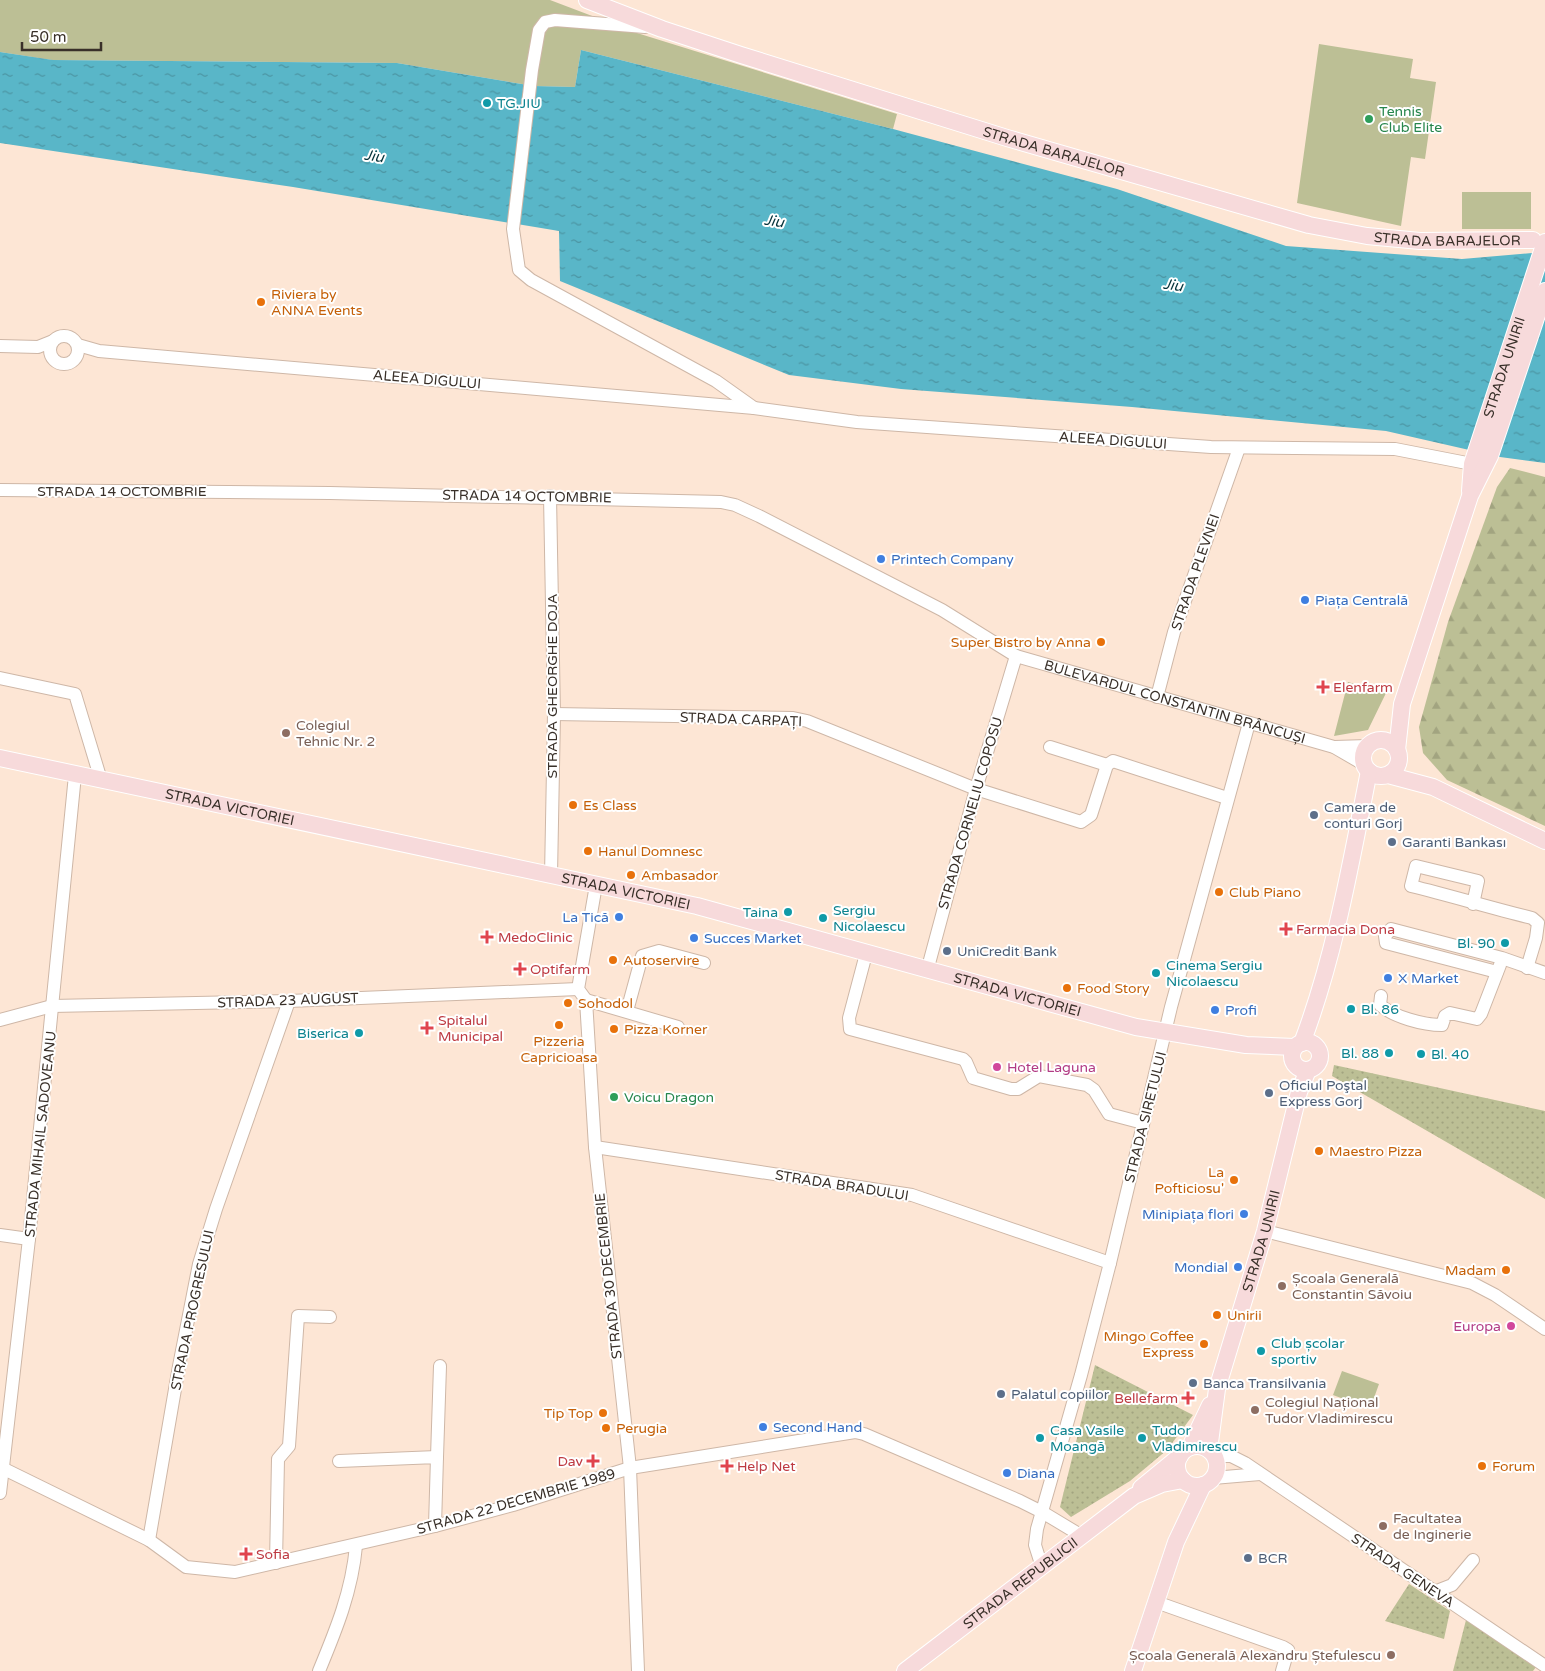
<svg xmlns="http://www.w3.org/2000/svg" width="1545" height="1671" font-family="'Varela Round',sans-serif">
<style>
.green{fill:#bcbf95}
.forest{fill:url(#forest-firs)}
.park{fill:url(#park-dots)}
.water{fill:url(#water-ripples)}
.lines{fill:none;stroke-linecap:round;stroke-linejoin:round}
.minor-casing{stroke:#ceb7a7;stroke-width:14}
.major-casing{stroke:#fff;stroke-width:18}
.minor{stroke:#fff;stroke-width:12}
.major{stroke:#f7dadb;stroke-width:16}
.culture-dot{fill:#0f9aa8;stroke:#fff;stroke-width:2}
.leisure-dot{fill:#2e9e5b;stroke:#fff;stroke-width:2}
.food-dot{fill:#e8710a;stroke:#fff;stroke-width:2}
.shop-dot{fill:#3f7fe0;stroke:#fff;stroke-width:2}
.health-dot{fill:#e0444e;stroke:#fff;stroke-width:2}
.education-dot{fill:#8d6e63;stroke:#fff;stroke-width:2}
.service-dot{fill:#5c6f8a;stroke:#fff;stroke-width:2}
.hotel-dot{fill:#d1479c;stroke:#fff;stroke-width:2}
.labels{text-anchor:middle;stroke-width:4;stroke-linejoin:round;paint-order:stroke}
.culture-label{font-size:14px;fill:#0d838f;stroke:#fff;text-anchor:start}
.leisure-label{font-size:14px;fill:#27864d;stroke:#fff;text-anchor:start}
.street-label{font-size:14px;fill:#393029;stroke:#fff}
.food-label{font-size:14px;fill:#c56008;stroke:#fff;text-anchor:start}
.shop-label{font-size:14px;fill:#366cbe;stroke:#fff;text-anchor:start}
.health-label{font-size:14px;fill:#be3a42;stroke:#fff;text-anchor:start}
.education-label{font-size:14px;fill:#785e54;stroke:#fff;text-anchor:start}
.service-label{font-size:14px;fill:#4e5e75;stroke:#fff;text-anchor:start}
.hotel-label{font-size:14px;fill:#b23c85;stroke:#fff;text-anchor:start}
.water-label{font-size:15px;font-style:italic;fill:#06343c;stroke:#fff}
</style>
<defs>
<pattern id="forest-firs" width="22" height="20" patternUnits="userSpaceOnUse" patternTransform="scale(1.25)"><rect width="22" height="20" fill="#bcbf95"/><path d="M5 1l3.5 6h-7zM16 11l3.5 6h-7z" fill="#a2a480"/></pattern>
<pattern id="park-dots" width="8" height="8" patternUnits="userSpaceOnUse" patternTransform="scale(1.25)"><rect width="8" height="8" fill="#bcbf95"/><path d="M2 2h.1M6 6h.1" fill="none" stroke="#a2a480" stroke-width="1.8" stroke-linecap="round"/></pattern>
<pattern id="water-ripples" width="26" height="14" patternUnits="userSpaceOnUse" patternTransform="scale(1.25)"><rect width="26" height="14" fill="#59b6c8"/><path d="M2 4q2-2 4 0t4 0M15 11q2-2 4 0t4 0" fill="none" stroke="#4b94a2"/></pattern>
</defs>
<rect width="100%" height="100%" fill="#fde6d5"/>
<path class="green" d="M0,0H550L637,33L897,114L893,129L581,50L575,87L534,86L397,63L52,60L0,52Z
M1319,44L1413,59L1410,78L1436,82L1425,159L1411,157L1401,226L1297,203Z
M1462,192H1531V229H1462Z
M1348,682L1386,693L1368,730L1334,736Z
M1342,1371L1379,1384L1370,1409L1333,1395Z"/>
<path class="forest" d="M1510,468L1545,477V826L1447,780L1423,753L1419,727L1448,622L1497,487Z"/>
<path class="park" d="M1334,1065L1545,1111V1199L1332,1076Z
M1095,1365L1193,1415L1167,1450L1130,1481L1071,1517L1060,1507Z
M1409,1584L1450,1611L1444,1639L1385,1621Z
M1466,1620L1536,1667L1533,1671H1453Z"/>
<path class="water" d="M581,50L893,129L1117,189L1286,246L1462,259L1532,253L1545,255V463L1500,457L1386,431L1132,407L901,389L789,375L560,281L559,231L293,187L0,143V52L53,60L397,63L534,86L575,87Z"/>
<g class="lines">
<g class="minor-casing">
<g id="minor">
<path d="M645,27L555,20L545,22L539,30L532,70L513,229L519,270L531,280L716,381L754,408"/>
<circle cx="64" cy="350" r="14"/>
<path d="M78,345L99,351L754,408L857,422L1211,447L1395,449L1472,464"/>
<path d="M0,346L38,347L53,341"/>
<path id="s1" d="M0,490L330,493L721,502L735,505L759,516L942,610L1016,656L1334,747L1365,765"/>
<path d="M550,496L554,714L551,876"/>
<path d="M0,678L75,694L101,780"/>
<path d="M1157,697L1174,632L1239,448"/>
<path d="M554,714L793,718L807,721L976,789L1081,822L1091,815L1107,765L1113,761L1227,798"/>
<path d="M1050,747L1107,765"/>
<path d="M1334,747L1368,746"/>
<path d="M596,885L578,989L586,1000L595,1147L630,1468L638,1671"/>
<path d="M1473,904L1478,881L1416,866L1411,886C1452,896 1491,908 1532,918L1538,923L1536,938L1527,968"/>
<path d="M866,954L849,1018L850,1029L963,1059L966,1062L973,1078L1011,1089H1018L1039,1076L1087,1085L1094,1090L1109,1114L1143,1123"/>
<path d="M927,971L976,789L1016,656"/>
<path d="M1497,972L1386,943L1385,936L1391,929L1502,958L1545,973"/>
<path d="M1381,996L1380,1005C1394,1017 1423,1025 1442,1025L1445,1016L1450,1013L1477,1019L1481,1014L1500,965"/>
<path d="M586,1000L678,1027"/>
<path d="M627,1011L642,956L659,951L704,963"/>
<path d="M0,1020L52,1006L289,1001L578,989"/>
<path d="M595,1147L912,1195L1110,1263"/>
<path d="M1265,1231L1472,1283L1495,1295L1545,1329"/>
<path d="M0,1235L29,1239"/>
<path d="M1214,1456H1231L1245,1463L1545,1666"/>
<path d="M437,1457L440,1366"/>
<path d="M339,1461L437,1457L435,1526"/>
<path d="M0,1467L149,1540L186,1567L235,1572L435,1526L513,1505L630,1468L855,1432L864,1434L1020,1501L1042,1512L1082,1536"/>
<path d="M1213,1478L1260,1474"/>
<path d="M0,1493L29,1239L75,775"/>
<path d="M149,1540L179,1366L199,1264L216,1209L289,1001"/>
<path d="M276,1563L278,1459L289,1446L298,1316L330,1317"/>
<path d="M1042,1567L1035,1545L1037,1529L1081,1375L1110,1263L1171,1007L1249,723"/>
<path d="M1434,1592L1452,1585L1473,1560"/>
<path d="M1156,1602L1283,1647L1288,1650L1282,1671"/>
<path d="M319,1671C336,1630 352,1591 356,1546"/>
</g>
</g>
<g class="major-casing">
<g id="major">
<path id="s2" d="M587,0L662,29L741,55L1007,138L1309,225L1367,236L1420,241L1533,240"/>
<path id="s3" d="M1470,491L1472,464L1545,242"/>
<circle cx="1381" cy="758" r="18"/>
<path d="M1397,750L1402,704L1470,496L1490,456L1545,291"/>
<path id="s4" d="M0,758L697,906L1136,1027L1246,1045L1295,1047"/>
<path d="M1388,775L1433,787L1545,841"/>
<circle cx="1306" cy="1056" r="14"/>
<path d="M1302,1043C1335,956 1351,862 1369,771"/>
<circle cx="1197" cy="1466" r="20"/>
<path d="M1190,1447L1210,1405"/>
<path id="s5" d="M1209,1450L1217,1389L1265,1231L1299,1092L1308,1070"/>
<path d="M1141,1488L1180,1456"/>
<path id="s6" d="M905,1671L1134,1496L1162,1484L1183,1480"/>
<path d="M1133,1671L1176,1542L1203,1485"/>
</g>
</g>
<use href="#minor" class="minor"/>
<use href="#major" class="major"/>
</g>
<g class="culture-dot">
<circle cx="487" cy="103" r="5"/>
<circle cx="788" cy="912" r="5"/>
<circle cx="823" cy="918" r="5"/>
<circle cx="1505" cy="943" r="5"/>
<circle cx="1156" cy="973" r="5"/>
<circle cx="1351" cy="1009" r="5"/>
<circle cx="359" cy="1033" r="5"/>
<circle cx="1389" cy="1053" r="5"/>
<circle cx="1421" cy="1054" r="5"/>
<circle cx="1261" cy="1351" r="5"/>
<circle cx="1040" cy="1438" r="5"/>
<circle cx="1142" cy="1438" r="5"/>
</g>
<g class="leisure-dot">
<circle cx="1369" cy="119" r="5"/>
<circle cx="614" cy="1097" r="5"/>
</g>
<g class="food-dot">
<circle cx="261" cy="302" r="5"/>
<circle cx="1101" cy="642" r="5"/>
<circle cx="573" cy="805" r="5"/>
<circle cx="588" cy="851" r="5"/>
<circle cx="631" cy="875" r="5"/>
<circle cx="1219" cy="892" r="5"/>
<circle cx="613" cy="960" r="5"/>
<circle cx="1067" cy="988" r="5"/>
<circle cx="568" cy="1003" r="5"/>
<circle cx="559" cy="1025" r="5"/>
<circle cx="614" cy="1029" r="5"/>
<circle cx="1319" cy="1151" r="5"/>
<circle cx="1234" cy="1180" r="5"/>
<circle cx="1506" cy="1270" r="5"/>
<circle cx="1217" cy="1315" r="5"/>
<circle cx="1204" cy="1344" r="5"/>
<circle cx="603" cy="1413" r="5"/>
<circle cx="606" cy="1428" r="5"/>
<circle cx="1482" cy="1466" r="5"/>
</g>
<g class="shop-dot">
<circle cx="881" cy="559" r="5"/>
<circle cx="1305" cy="600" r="5"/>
<circle cx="619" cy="917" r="5"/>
<circle cx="694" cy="938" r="5"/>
<circle cx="1388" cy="978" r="5"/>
<circle cx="1215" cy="1010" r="5"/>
<circle cx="1244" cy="1214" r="5"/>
<circle cx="1238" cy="1267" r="5"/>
<circle cx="763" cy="1427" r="5"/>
<circle cx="1007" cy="1473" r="5"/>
</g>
<g class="health-dot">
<path d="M1320.5 679.5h5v5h5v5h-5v5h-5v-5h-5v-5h5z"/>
<path d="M1283.5 921.5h5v5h5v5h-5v5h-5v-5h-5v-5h5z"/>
<path d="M484.5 929.5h5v5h5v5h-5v5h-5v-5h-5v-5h5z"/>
<path d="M517.5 961.5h5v5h5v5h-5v5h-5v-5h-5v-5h5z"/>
<path d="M424.5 1020.5h5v5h5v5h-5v5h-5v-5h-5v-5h5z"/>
<path d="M1185.5 1390.5h5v5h5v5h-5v5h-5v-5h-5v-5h5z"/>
<path d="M590.5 1453.5h5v5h5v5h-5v5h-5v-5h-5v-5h5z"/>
<path d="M724.5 1458.5h5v5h5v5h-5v5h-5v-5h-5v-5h5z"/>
<path d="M243.5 1546.5h5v5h5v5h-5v5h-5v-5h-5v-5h5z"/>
</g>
<g class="education-dot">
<circle cx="286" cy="733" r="5"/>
<circle cx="1282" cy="1286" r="5"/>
<circle cx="1255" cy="1410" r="5"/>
<circle cx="1383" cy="1526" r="5"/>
<circle cx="1391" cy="1655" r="5"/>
</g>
<g class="service-dot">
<circle cx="1314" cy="815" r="5"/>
<circle cx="1392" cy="842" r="5"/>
<circle cx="947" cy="951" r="5"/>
<circle cx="1269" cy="1093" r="5"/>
<circle cx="1193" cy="1383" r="5"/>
<circle cx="1001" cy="1394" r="5"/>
<circle cx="1248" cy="1558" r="5"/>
</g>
<g class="hotel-dot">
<circle cx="997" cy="1067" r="5"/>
<circle cx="1511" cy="1326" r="5"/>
</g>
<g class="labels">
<g class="culture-label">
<text x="497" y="108">TG.JIU</text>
<text x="833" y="915">Sergiu<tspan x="833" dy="16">Nicolaescu</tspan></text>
<text x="778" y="917" text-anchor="end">Taina</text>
<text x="1495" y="948" text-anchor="end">Bl. 90</text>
<text x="1166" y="970">Cinema Sergiu<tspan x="1166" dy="16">Nicolaescu</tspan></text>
<text x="1361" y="1014">Bl. 86</text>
<text x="349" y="1038" text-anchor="end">Biserica</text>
<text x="1379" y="1058" text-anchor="end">Bl. 88</text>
<text x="1431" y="1059">Bl. 40</text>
<text x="1271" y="1348">Club școlar<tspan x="1271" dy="16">sportiv</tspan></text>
<text x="1050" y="1435">Casa Vasile<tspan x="1050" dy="16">Moangă</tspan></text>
<text x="1152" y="1435">Tudor<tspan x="1152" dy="16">Vladimirescu</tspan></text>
</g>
<g class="leisure-label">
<text x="1379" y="116">Tennis<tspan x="1379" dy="16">Club Elite</tspan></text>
<text x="624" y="1102">Voicu Dragon</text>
</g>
<g class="street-label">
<text dy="5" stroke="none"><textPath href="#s2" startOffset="491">STRADA BARAJELOR</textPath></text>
<text dy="5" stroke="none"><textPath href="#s2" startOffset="896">STRADA BARAJELOR</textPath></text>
<text dy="5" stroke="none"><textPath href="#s3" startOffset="129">STRADA UNIRII</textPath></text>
<text transform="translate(427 379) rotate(5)" y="5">ALEEA DIGULUI</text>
<text transform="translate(1113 440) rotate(4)" y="5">ALEEA DIGULUI</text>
<text x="122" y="496">STRADA 14 OCTOMBRIE</text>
<text transform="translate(527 496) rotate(1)" y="5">STRADA 14 OCTOMBRIE</text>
<text transform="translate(1195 572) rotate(-71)" y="5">STRADA PLEVNEI</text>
<text transform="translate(552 686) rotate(-90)" y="5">STRADA GHEORGHE DOJA</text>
<text dy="5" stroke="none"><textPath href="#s1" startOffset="1220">BULEVARDUL CONSTANTIN BRÂNCUȘI</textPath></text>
<text transform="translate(741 719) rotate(2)" y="5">STRADA CARPAȚI</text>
<text dy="5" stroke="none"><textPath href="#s4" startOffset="235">STRADA VICTORIEI</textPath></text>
<text transform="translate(970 813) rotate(-74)" y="5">STRADA CORNELIU COPOSU</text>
<text dy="5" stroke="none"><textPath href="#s4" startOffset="640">STRADA VICTORIEI</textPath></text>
<text dy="5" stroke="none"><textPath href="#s4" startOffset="1045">STRADA VICTORIEI</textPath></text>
<text transform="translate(288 1000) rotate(-2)" y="5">STRADA 23 AUGUST</text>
<text transform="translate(1145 1117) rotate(-76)" y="5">STRADA SIRETULUI</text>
<text transform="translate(40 1134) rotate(-84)" y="5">STRADA MIHAIL SADOVEANU</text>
<text transform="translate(842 1185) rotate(9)" y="5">STRADA BRADULUI</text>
<text dy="5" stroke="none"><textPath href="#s5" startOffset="216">STRADA UNIRII</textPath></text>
<text transform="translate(608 1276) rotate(-96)" y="5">STRADA 30 DECEMBRIE</text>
<text transform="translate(192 1310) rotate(-78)" y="5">STRADA PROGRESULUI</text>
<text transform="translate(516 1501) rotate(-16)" y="5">STRADA 22 DECEMBRIE 1989</text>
<text transform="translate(1403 1570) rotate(34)" y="5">STRADA GENEVA</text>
<text dy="5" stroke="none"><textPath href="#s6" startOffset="145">STRADA REPUBLICII</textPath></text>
</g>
<g class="food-label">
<text x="271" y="299">Riviera by<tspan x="271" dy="16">ANNA Events</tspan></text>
<text x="1091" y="647" text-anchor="end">Super Bistro by Anna</text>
<text x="583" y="810">Es Class</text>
<text x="598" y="856">Hanul Domnesc</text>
<text x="641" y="880">Ambasador</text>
<text x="1229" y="897">Club Piano</text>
<text x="623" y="965">Autoservire</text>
<text x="1077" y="993">Food Story</text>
<text x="578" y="1008">Sohodol</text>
<text x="624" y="1034">Pizza Korner</text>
<text x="559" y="1046" text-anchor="middle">Pizzeria<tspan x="559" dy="16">Capricioasa</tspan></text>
<text x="1329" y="1156">Maestro Pizza</text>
<text x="1224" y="1177" text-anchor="end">La<tspan x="1224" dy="16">Pofticiosu'</tspan></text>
<text x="1496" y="1275" text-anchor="end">Madam</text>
<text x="1227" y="1320">Unirii</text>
<text x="1194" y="1341" text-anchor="end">Mingo Coffee<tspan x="1194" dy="16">Express</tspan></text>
<text x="593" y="1418" text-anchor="end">Tip Top</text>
<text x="616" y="1433">Perugia</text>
<text x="1492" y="1471">Forum</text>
</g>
<g class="shop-label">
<text x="891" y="564">Printech Company</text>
<text x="1315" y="605">Piața Centrală</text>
<text x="609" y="922" text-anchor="end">La Tică</text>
<text x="704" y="943">Succes Market</text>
<text x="1398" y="983">X Market</text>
<text x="1225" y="1015">Profi</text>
<text x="1234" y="1219" text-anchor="end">Minipiața flori</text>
<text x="1228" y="1272" text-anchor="end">Mondial</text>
<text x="773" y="1432">Second Hand</text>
<text x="1017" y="1478">Diana</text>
</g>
<g class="health-label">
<text x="1333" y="692">Elenfarm</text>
<text x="1296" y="934">Farmacia Dona</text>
<text x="498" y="942">MedoClinic</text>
<text x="530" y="974">Optifarm</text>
<text x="438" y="1025">Spitalul<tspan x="438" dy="16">Municipal</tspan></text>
<text x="1178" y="1403" text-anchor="end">Bellefarm</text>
<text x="583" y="1466" text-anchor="end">Dav</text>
<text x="737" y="1471">Help Net</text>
<text x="256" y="1559">Sofia</text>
</g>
<g class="education-label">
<text x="296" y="730">Colegiul<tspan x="296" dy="16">Tehnic Nr. 2</tspan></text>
<text x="1292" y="1283">Școala Generală<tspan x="1292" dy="16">Constantin Săvoiu</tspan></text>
<text x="1265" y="1407">Colegiul Național<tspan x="1265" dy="16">Tudor Vladimirescu</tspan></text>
<text x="1393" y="1523">Facultatea<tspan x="1393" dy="16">de Inginerie</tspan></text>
<text x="1381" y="1660" text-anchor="end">Școala Generală Alexandru Ștefulescu</text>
</g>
<g class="service-label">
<text x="1324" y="812">Camera de<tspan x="1324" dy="16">conturi Gorj</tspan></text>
<text x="1402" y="847">Garanti Bankası</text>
<text x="957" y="956">UniCredit Bank</text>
<text x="1279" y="1090">Oficiul Poştal<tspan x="1279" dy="16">Express Gorj</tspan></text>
<text x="1203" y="1388">Banca Transilvania</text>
<text x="1011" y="1399">Palatul copiilor</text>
<text x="1258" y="1563">BCR</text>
</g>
<g class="hotel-label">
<text x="1007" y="1072">Hotel Laguna</text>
<text x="1501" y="1331" text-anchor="end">Europa</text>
</g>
<g class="water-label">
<text transform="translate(374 156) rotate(9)" y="5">Jiu</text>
<text transform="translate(774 221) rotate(9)" y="5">Jiu</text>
<text transform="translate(1173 285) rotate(9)" y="5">Jiu</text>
</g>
</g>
<path d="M22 42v8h79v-8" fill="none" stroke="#393029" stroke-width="2.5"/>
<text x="30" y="42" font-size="15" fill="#393029" stroke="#ffffff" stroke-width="4" paint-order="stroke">50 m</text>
</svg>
